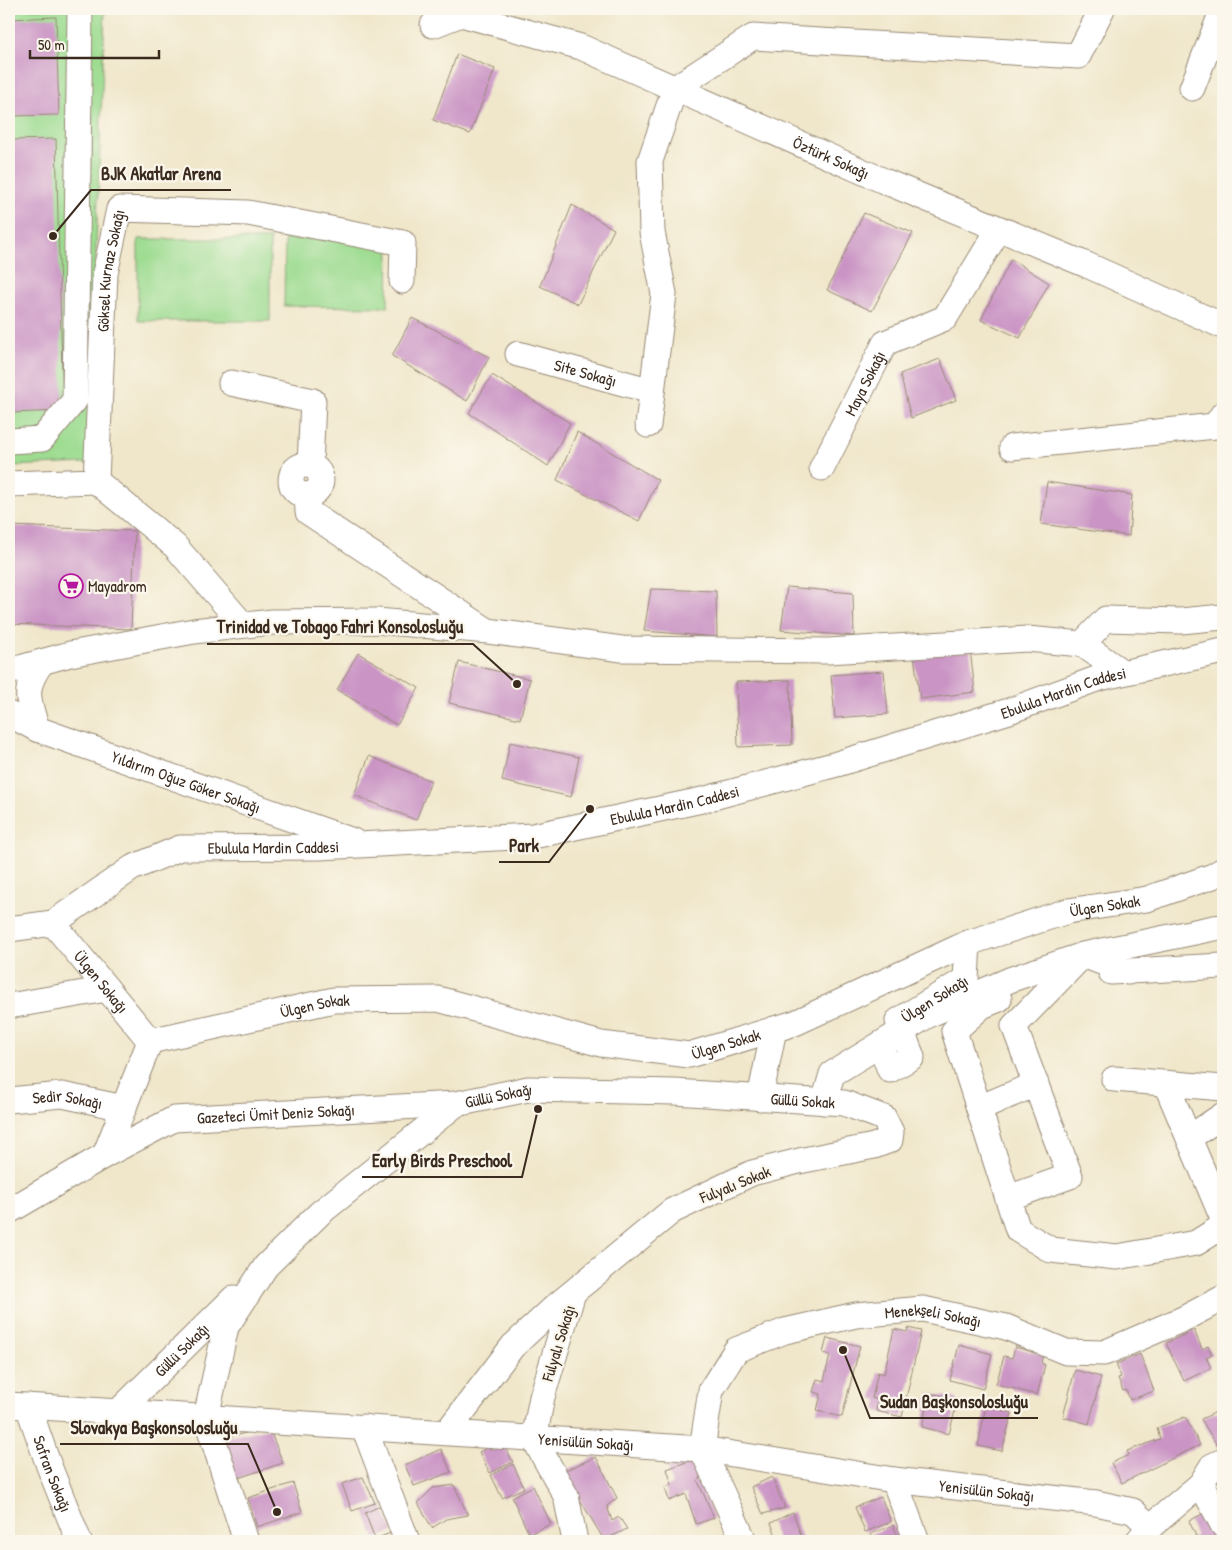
<svg xmlns="http://www.w3.org/2000/svg" width="1232" height="1550" font-family="'Patrick Hand',sans-serif">
<style>
.green{fill:#9ddc91;stroke:#6c8358}
.building{fill:#ca94c5}
.lines{fill:none;stroke-linecap:round;stroke-linejoin:round}
.minor-casing{stroke:#968874;stroke-width:27}
.minor{stroke:#fff;stroke-width:25}
.labels{text-anchor:middle;stroke-width:4.5;stroke-linejoin:round;paint-order:stroke}
.street-label{font-size:16px;fill:#3b2a1e;stroke:#fbf7ec}
.poi-label{font-size:16px;fill:#3b2a1e;stroke:#fbf7ec;text-anchor:start}
.leader{fill:none;stroke:#3b2a1e;stroke-width:2}
.callout-dot{fill:#3b2a1e;stroke:#fbf7ec;stroke-width:2}
.callout-label{font-size:18px;text-anchor:middle;font-weight:bold;fill:#3b2a1e;stroke:#fbf7ec;stroke-width:4.5;stroke-linejoin:round;paint-order:stroke}
</style>
<rect width="100%" height="100%" fill="#fbf7ec"/>
<filter id="ink" filterUnits="userSpaceOnUse"><feTurbulence type="fractalNoise" baseFrequency=".02" numOctaves="2"/><feDisplacementMap in="SourceGraphic" scale="10" xChannelSelector="R" yChannelSelector="G"/><feConvolveMatrix kernelMatrix="1 2 1 2 8 2 1 2 1" color-interpolation-filters="sRGB"/></filter>
<filter id="wash" filterUnits="userSpaceOnUse"><feTurbulence type="fractalNoise" baseFrequency=".0096" numOctaves="4" result="noise"/><feDisplacementMap in="SourceGraphic" scale="20" xChannelSelector="R" yChannelSelector="G"/><feGaussianBlur stdDeviation="1.12" result="paint"/><feColorMatrix in="noise" values="0 0 0 0 0 0 0 0 0 0 0 0 0 0 0 0 0 1.4 0 .05"/><feComposite in="paint" operator="in"/></filter>
<g filter="url(#wash)">
<rect width="100%" height="100%" fill="#f0e7cb"/>
<path class="green" d="M9,9H105L88,463L9,466Z
M138,239H270V321H138Z
M285,239L389,240L388,307L284,306Z"/>
<g id="blocks">
<path class="building" d="M56,17L59,115L9,116V19Z
M457,54L495,69L470,134L433,120Z
M56,139L63,411L9,413V140Z
M572,205L614,229L578,304L540,286Z
M864,213L913,233L872,311L827,290Z
M1011,259L1049,283L1020,338L981,320Z
M412,318L489,357L467,401L392,356Z
M940,359L956,400L911,418L900,374Z
M492,375L570,423L548,466L469,413Z
M577,432L658,480L639,521L557,480Z
M1047,482L1132,495L1129,536L1041,524Z
M10,526L135,531L131,629L9,624Z
M787,587L853,593L854,636L781,630Z
M651,589L716,591L717,637L644,631Z
M970,649L975,692L920,699L914,656Z
M358,653L419,688L397,725L337,690Z
M459,662L530,679L520,719L449,703Z
M884,671L888,714L835,718L831,675Z
M790,680L792,745L738,747L736,682Z
M510,742L579,757L571,797L502,781Z
M369,756L431,781L416,820L354,795Z
M908,1328L921,1331L902,1417L876,1411L878,1400L872,1398L878,1372L884,1374L894,1329L907,1332Z
M1194,1330L1202,1349L1208,1346L1212,1354L1206,1357L1211,1368L1184,1381L1166,1343Z
M827,1338L860,1346L842,1417L817,1411L821,1394L813,1392L817,1379L824,1381L830,1355L823,1353Z
M959,1345L992,1354L983,1389L950,1380Z
M1015,1347L1043,1355L1041,1363L1045,1365L1037,1395L996,1384L1004,1356L1012,1358Z
M1140,1354L1154,1391L1130,1400L1126,1390L1123,1391L1118,1378L1121,1377L1116,1364Z
M1075,1370L1101,1377L1089,1424L1063,1417Z
M929,1393L958,1399L949,1434L922,1427Z
M986,1405L1012,1413L1002,1451L978,1446Z
M1223,1409V1445L1218,1447L1201,1419Z
M1185,1417L1200,1445L1122,1483L1111,1463L1129,1455L1127,1451L1160,1439L1157,1428Z
M269,1428L283,1463L235,1479L219,1439Z
M502,1441L513,1462L490,1473L479,1452Z
M441,1449L451,1472L414,1486L405,1465Z
M596,1457L617,1498L607,1506L612,1521L619,1517L627,1529L604,1540L563,1471Z
M692,1460L703,1465L705,1474L698,1481L714,1518L696,1524L686,1494L669,1501L665,1487L672,1485L667,1469Z
M513,1464L524,1488L502,1498L491,1475Z
M363,1477L375,1503L352,1511L342,1484Z
M772,1477L785,1508L763,1514L751,1487Z
M293,1483L302,1512L257,1527L248,1498Z
M454,1485L468,1515L446,1519L432,1528L418,1503L433,1488Z
M533,1486L551,1524L529,1534L512,1497Z
M881,1497L891,1522L865,1532L855,1507Z
M382,1505L393,1532L375,1539L365,1513Z
M1208,1511L1223,1541H1186L1196,1536L1189,1521Z
M793,1512L803,1541H778L771,1523Z
M893,1525L900,1541H874L871,1534Z"/>
</g>
</g>
<g filter="url(#ink)">
<use href="#blocks" fill-opacity="0" stroke="#968874" stroke-width="1"/>
<g class="lines">
<g class="minor-casing">
<g id="minor">
<path id="s1" d="M433,25L461,14L581,47L884,181L1087,265L1223,326"/>
<path d="M1192,88L1223,9"/>
<path id="s2" d="M518,354L652,391"/>
<path d="M231,383L313,401L310,465"/>
<path d="M648,425L664,294L652,232L650,161L675,88L753,37L1078,56L1102,9"/>
<path d="M9,441L42,439L75,400L80,9"/>
<path d="M1012,447L1215,426L1223,414"/>
<circle cx="306" cy="480" r="15"/>
<path id="s3" d="M822,468L885,343L945,318L999,229"/>
<path d="M96,481L175,546L243,625"/>
<path id="s4" d="M9,484L96,481L105,274L119,209L248,213L403,243L402,281"/>
<path d="M307,495L308,512L486,630"/>
<path d="M1082,644L1106,619L1181,621L1223,617"/>
<path d="M9,671L70,654L194,631L272,622L377,621L488,631L622,649L828,651L1027,639L1082,644L1122,672"/>
<path id="s5" d="M9,714L37,729L353,841"/>
<path d="M37,729C28,699 22,689 42,662"/>
<path id="s6" d="M53,923L150,1041"/>
<path id="s7" d="M9,929L53,923L132,868L180,848L320,847L533,836L702,800L837,764L1009,711L1099,678L1223,651"/>
<path d="M1111,972L1223,966"/>
<path d="M1128,972L1083,955L1214,928L1223,927"/>
<path d="M999,999L982,1006L954,1031L1018,1230L1051,1250L1117,1257L1196,1243L1223,1226"/>
<path d="M9,1006L107,989"/>
<path id="s8" d="M150,1041L334,1000L438,999L601,1044L689,1055L795,1023L968,943L1068,911L1147,899L1213,876L1223,870"/>
<path id="s9" d="M880,1045L890,1070L912,1057L898,1021L966,979L968,943"/>
<path d="M1114,1079L1223,1088"/>
<path d="M1166,1084L1223,1219"/>
<path d="M760,1098L774,1029"/>
<path id="s10" d="M9,1100L62,1095L124,1108"/>
<path d="M824,1102L832,1074L928,1015L1012,979L1083,955L1014,1026L1070,1176L1008,1198"/>
<path d="M979,1108L1036,1084"/>
<path d="M1189,1138L1223,1115"/>
<path d="M105,1155L150,1041"/>
<path id="s11" d="M9,1211L105,1155L174,1119L456,1104"/>
<path d="M573,1293L542,1397L534,1439L566,1496L575,1541"/>
<path id="s12" d="M9,1405L702,1449L894,1480L1096,1503L1133,1511L1150,1527"/>
<path id="s13" d="M28,1406L49,1466L79,1541"/>
<path id="s14" d="M118,1412L234,1298"/>
<path d="M364,1427L407,1541"/>
<path d="M894,1480L917,1541"/>
<path d="M1201,1484L1223,1525"/>
<path id="s15" d="M246,1541L206,1417L226,1327L266,1266L320,1213L456,1104L528,1089L675,1092L844,1103L884,1118L891,1132L890,1140L874,1146L799,1161L752,1173L672,1211L555,1307L513,1346L447,1432"/>
<path id="s16" d="M744,1541L702,1449L711,1390L736,1350L785,1331L856,1315L923,1309L1006,1327L1066,1352L1104,1353L1183,1319L1223,1298"/>
<path d="M1138,1541L1150,1527L1201,1484L1212,1466L1223,1461"/>
</g>
</g>
<use href="#minor" class="minor"/>
</g>
</g>
<defs>
<g id="supermarket-ring" transform="scale(1.25)"><circle r="9.5" fill="#fbf7ec" stroke="#b5179e" stroke-width="1.5"/><path d="M-6-5.5h2.5l.6 2H6L4.5 2H-2.5L-4.4-4H-6ZM-1.5 3.2a1.3 1.3 0 1 0 .1 0ZM3 3.2a1.3 1.3 0 1 0 .1 0Z" fill="#b5179e"/></g>
</defs>
<g fill-rule="evenodd">
<use href="#supermarket-ring" x="71" y="586"/>
</g>
<g class="labels">
<g class="street-label">
<text dy="6" stroke="none"><textPath href="#s1" startOffset="428">Öztürk Sokağı</textPath></text>
<text dy="6" stroke="none"><textPath href="#s4" startOffset="298">Göksel Kurnaz Sokağı</textPath></text>
<text dy="6" stroke="none"><textPath href="#s2" startOffset="70">Site Sokağı</textPath></text>
<text dy="6" stroke="none"><textPath href="#s3" startOffset="95">Maya Sokağı</textPath></text>
<text dy="6" stroke="none"><textPath href="#s7" startOffset="1096">Ebulula Mardin Caddesi</textPath></text>
<text dy="6" stroke="none"><textPath href="#s5" startOffset="190">Yıldırım Oğuz Göker Sokağı</textPath></text>
<text dy="6" stroke="none"><textPath href="#s7" startOffset="691">Ebulula Mardin Caddesi</textPath></text>
<text dy="6" stroke="none"><textPath href="#s7" startOffset="286">Ebulula Mardin Caddesi</textPath></text>
<text dy="6" stroke="none"><textPath href="#s8" startOffset="994">Ülgen Sokak</textPath></text>
<text dy="6" stroke="none"><textPath href="#s6" startOffset="76">Ülgen Sokağı</textPath></text>
<text dy="6" stroke="none"><textPath href="#s9" startOffset="134">Ülgen Sokağı</textPath></text>
<text dy="6" stroke="none"><textPath href="#s8" startOffset="169">Ülgen Sokak</textPath></text>
<text dy="6" stroke="none"><textPath href="#s8" startOffset="589">Ülgen Sokak</textPath></text>
<text dy="6" stroke="none"><textPath href="#s15" startOffset="589">Güllü Sokağı</textPath></text>
<text dy="6" stroke="none"><textPath href="#s15" startOffset="894">Güllü Sokak</textPath></text>
<text dy="6" stroke="none"><textPath href="#s10" startOffset="59">Sedir Sokağı</textPath></text>
<text dy="6" stroke="none"><textPath href="#s11" startOffset="291">Gazeteci Ümit Deniz Sokağı</textPath></text>
<text transform="translate(735 1184) rotate(-22)" y="6">Fulyalı Sokak</text>
<text dy="6" stroke="none"><textPath href="#s16" startOffset="411">Menekşeli Sokağı</textPath></text>
<text transform="translate(558 1343) rotate(-73)" y="6">Fulyalı Sokağı</text>
<text dy="6" stroke="none"><textPath href="#s14" startOffset="89">Güllü Sokağı</textPath></text>
<text dy="6" stroke="none"><textPath href="#s12" startOffset="578">Yenisülün Sokağı</textPath></text>
<text dy="6" stroke="none"><textPath href="#s13" startOffset="72">Safran Sokağı</textPath></text>
<text dy="6" stroke="none"><textPath href="#s12" startOffset="982">Yenisülün Sokağı</textPath></text>
</g>
<g class="poi-label">
<text x="88" y="592">Mayadrom</text>
</g>
</g>
<path class="leader" d="M53 236L91 190H231M517 684L473 644H207M590 809L549 862H499M538 1109L522 1177H362M843 1350L870 1418H1038M277 1512L248 1444H60"/>
<g class="callout-dot">
<circle cx="53" cy="236" r="5"/>
<circle cx="517" cy="684" r="5"/>
<circle cx="590" cy="809" r="5"/>
<circle cx="538" cy="1109" r="5"/>
<circle cx="843" cy="1350" r="5"/>
<circle cx="277" cy="1512" r="5"/>
</g>
<g class="callout-label">
<text x="161" y="180">BJK Akatlar Arena</text>
<text x="340" y="633">Trinidad ve Tobago Fahri Konsolosluğu</text>
<text x="524" y="852">Park</text>
<text x="442" y="1167">Early Birds Preschool</text>
<text x="954" y="1408">Sudan Başkonsolosluğu</text>
<text x="154" y="1434">Slovakya Başkonsolosluğu</text>
</g>
<rect width="1232" height="1550" fill="none" stroke="#fbf7ec" stroke-width="30"/>
<path d="M30 50v8h129v-8" fill="none" stroke="#3b2a1e" stroke-width="2.5"/>
<text x="38" y="50" font-size="15" fill="#3b2a1e" stroke="#fbf7ec" stroke-width="4" paint-order="stroke">50 m</text>
</svg>
